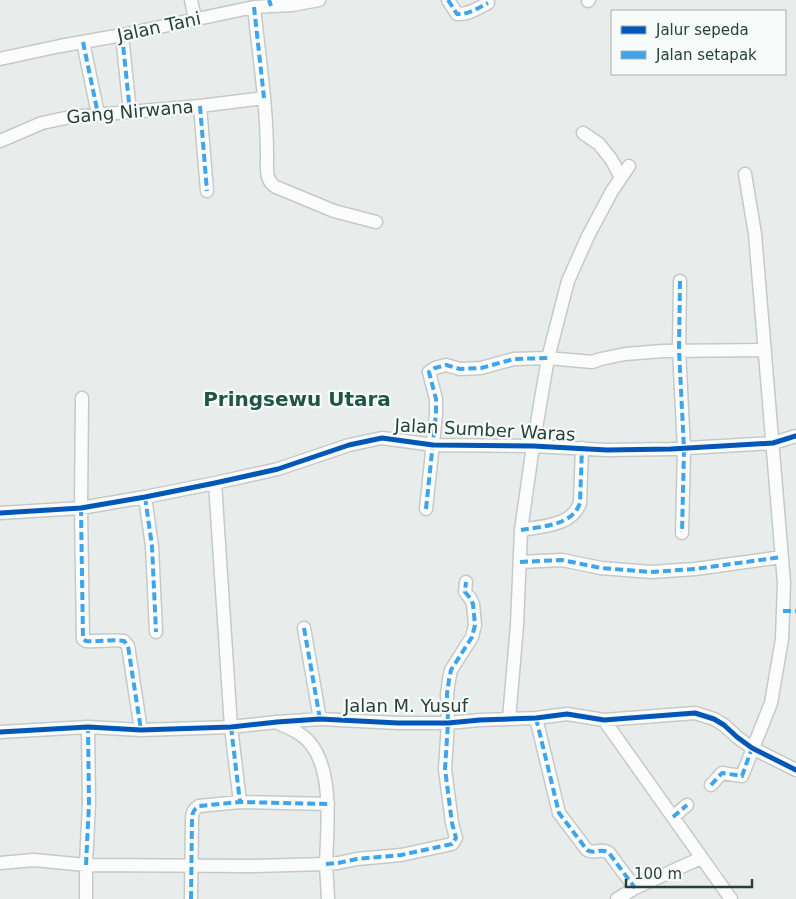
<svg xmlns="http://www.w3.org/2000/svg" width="796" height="899" font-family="'DejaVu Sans',sans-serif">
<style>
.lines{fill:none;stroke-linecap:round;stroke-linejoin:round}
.minor-casing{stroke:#c5cac8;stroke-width:15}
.minor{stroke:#fcfcfc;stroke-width:12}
.quiet{stroke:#3ea4ec;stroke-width:4;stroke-dasharray:8 4;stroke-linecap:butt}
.cycleway-casing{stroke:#f7fbf9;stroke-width:8}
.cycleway{stroke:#0057b8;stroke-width:5}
.labels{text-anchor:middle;stroke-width:4.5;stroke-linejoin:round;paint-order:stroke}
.street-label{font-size:18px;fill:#24423a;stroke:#f7fbf9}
.quarter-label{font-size:20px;font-weight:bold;fill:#1f5548;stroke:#f7fbf9}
</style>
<rect width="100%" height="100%" fill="#e8edeb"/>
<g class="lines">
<g class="minor-casing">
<path id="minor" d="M191,0L195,19
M448,0L457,14C468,15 478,8 488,3
M588,1L589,0
M254,7C259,56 267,106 267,156C267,168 265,181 276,187L334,211L376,222
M122,35L130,112
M83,42L98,114
M0,59L60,46L122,35L254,7L292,5L319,0
M200,106L207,191
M583,133L599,144L611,159L621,177
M0,141L42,123L70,117L200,106L264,98
M680,281L679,350L684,449L682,533
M82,398L81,508L83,639L86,641C99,642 112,639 124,641L128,646L141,730
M215,483L231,727L240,802
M145,497L152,546L156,632
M426,509L436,414V399L429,372L435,368L446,365L460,369L481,368L514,359L548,358L592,362L601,359L625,354L663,351L765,350
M0,513L81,508L145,497L215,483L278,469L349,445L382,438L433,445L533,446L607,450L671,449L773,443L796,436
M521,530C543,526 572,526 580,503L582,448
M520,562L562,560L601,568L651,572L695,569L782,557
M304,628L320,719
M536,718L559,813L587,850C595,855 600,847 609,853L635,888
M509,719L517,625L521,530L533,446L548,358L568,281L588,236L612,191L629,166
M604,720L731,899
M278,723C289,728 302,733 310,743C334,772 327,829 326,864L338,863L357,859L401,855L452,844L456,838L452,823L445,769L448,723L447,694L449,680L451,670L472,637L475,625L473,604L470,598L465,592L466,582
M0,732L88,727L141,730L231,727L277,722L320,719L398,723H448L480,720L536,718L567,714L604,720L695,713L714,719L724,725L737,737L752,748L796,770
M711,785L722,773L742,776L771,703L782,639L784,583L755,234L745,174
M673,817L687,805
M0,863L34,860L86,865L251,866L326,864L328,899
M86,899V865L89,803L88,727
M191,899L192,819C192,813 193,810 199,806L240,802L328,804
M617,899L635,888L701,858"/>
</g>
<use href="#minor" class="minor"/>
<path class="quiet" d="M269,0L271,6
M448,0L457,14C468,15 478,8 488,3
M254,7L264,98
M122,35L130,112
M83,42L98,114
M200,106L207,191
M680,281L679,350L684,449L682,533
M145,497L152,546L156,632
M81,508L83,639L86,641C99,642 112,639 124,641L128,646L141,730
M426,509L436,414V399L429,372L435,368L446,365L460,369L481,368L514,359L548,358
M521,530C543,526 572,526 580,503L582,448
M520,562L562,560L601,568L651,572L695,569L782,557
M783,611H796
M304,628L320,719
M536,718L559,813L587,850C595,855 600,847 609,853L635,888
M231,727L240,802
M711,785L722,773L742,776L752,748
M673,817L687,805
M326,864L338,863L357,859L401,855L452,844L456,838L452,823L445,769L448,723L447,694L449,680L451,670L472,637L475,625L473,604L470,598L465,592L466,582
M86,865L89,803L88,727
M191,899L192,819C192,813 193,810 199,806L240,802L328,804"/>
<g class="cycleway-casing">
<path id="cycleway" d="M0,513L81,508L145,497L215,483L278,469L349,445L382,438L433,445L533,446L607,450L671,449L773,443L796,436
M0,732L88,727L141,730L231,727L277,722L320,719L398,723H448L480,720L536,718L567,714L604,720L695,713L714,719L724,725L737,737L752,748L796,770"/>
</g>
<use href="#cycleway" class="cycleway"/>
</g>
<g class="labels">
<g class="street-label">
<text transform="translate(159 27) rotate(-12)" y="6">Jalan Tani</text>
<text transform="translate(130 112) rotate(-5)" y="6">Gang Nirwana</text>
<text transform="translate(485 430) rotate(3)" y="6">Jalan Sumber Waras</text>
<text x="406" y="712">Jalan M. Yusuf</text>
</g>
<g class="quarter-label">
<text x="297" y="406">Pringsewu Utara</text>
</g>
</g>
<rect x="611" y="10" width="175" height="65" fill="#f7fbf9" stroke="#a3b1ad"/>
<rect x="621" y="26" width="25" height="8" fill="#0057b8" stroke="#a3b1ad"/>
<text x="656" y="35" font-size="15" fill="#24423a">Jalur sepeda</text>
<rect x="621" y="51" width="25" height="8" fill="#3ea4ec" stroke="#a3b1ad"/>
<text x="656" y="60" font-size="15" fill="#24423a">Jalan setapak</text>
<path d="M626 879v8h126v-8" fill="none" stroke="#24423a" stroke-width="2.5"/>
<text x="634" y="879" font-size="15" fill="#24423a" stroke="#f7fbf9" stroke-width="4" paint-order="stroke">100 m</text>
</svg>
